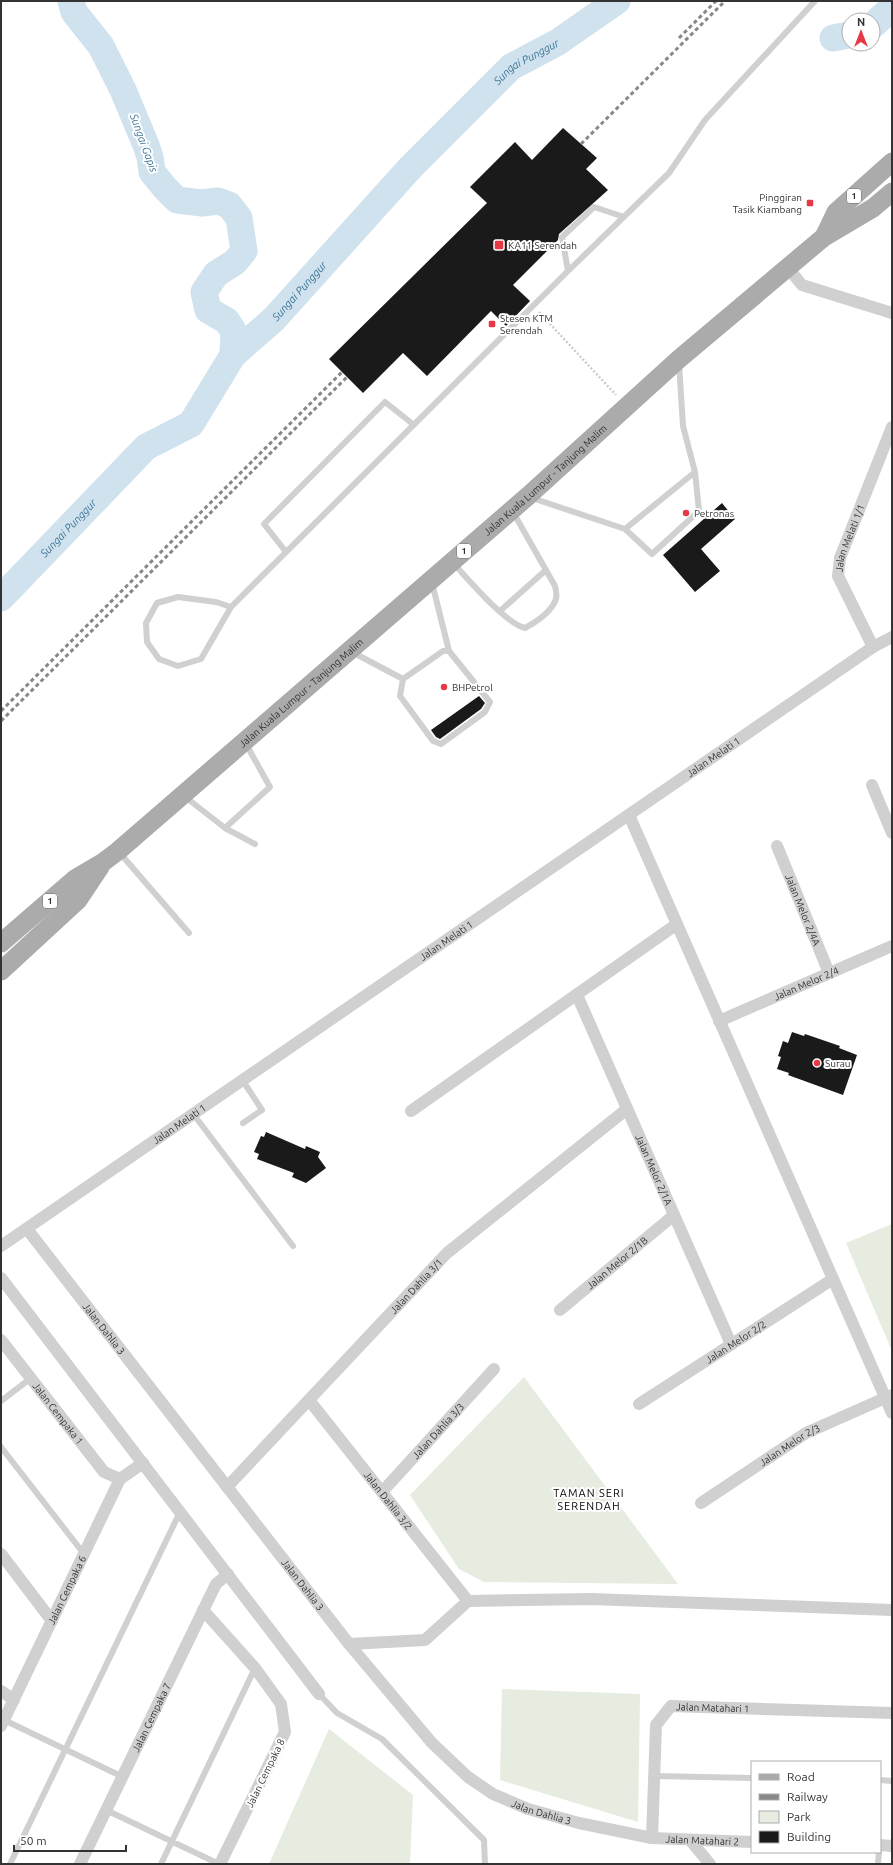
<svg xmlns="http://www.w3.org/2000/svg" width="893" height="1865" font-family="Ubuntu,sans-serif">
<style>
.green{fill:#e6ecdf}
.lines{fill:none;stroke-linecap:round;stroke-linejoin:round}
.river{stroke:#cfe2ee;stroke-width:27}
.building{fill:#1a1a1a}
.path{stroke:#cdcdcd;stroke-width:2.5;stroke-dasharray:2 2;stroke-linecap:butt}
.service{stroke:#d0d0d0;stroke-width:6}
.minor{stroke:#d0d0d0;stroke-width:12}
.primary{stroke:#ababab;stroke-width:19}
.rail{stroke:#888;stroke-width:3;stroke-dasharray:4 3;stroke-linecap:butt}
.poi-dot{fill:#e63946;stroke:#fff;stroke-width:1.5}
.labels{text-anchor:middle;stroke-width:4;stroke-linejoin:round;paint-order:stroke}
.shield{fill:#fff;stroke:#707070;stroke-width:1}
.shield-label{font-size:9px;font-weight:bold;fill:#333}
.poi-label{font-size:10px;fill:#333;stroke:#fff;text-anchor:start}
.street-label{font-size:10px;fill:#333;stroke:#fff}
.water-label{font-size:11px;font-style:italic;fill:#3f7597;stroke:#fff}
.neighbourhood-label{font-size:11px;letter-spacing:1px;fill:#000;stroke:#fff}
</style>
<rect width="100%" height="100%" fill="#fff"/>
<path class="green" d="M892,1224V1351L846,1243Z
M524,1377L678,1584L484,1582L459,1569L410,1495Z
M502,1689L640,1694L638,1822L500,1780Z
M329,1729L413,1795L410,1864H269Z"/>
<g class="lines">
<g class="river">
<path d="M71,1L74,12L101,46L123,90L146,145L150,157L152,172L165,188L177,200L202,203L218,201L229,205L239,218L244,251L235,262L216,274L204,292L208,310L227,321L234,332L233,355"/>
<path d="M873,25L892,8"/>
<path d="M833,38L849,35"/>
<path id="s1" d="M1,598L146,447L191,424L233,355L274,319L410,168L511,67L558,42L617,1"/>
</g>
</g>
<path class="building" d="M563,128L597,158L586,169L608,190L559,234L558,240L513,285L530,301L506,326L491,311L427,376L403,353L363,393L329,359L487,203L470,187L515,142L532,160Z
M722,503L735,519L701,549L720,571L695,592L663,555Z
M479,696L485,703L481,709L440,739L436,737L431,730Z
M792,1032L804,1036L805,1034L840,1046L839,1048L857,1055L843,1095L788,1075L789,1073L777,1069L781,1057L778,1056L783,1041L788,1043Z
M266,1132L305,1149L306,1146L320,1152L318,1157L326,1168L306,1183L292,1177L294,1173L257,1159L259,1154L254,1152L261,1136L264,1137Z"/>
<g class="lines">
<path class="path" d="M539,312L616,395"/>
<path class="service" d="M568,271L562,237L594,207L624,217
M532,498L625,529L695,472L683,426L679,363
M625,529L652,554L699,511L695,472
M286,552L264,524L385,402L414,425
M454,564C470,581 505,623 525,628C536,622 552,611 556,599C557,595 556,590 555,586L513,512
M432,583L449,651
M231,607L216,602L178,597L157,603L146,623L147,642L159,659L178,666L201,659L231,607L568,271L669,173L705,120L815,1
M500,611L546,570
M443,651H449L490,702L485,712L441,744L433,741L400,696L403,679Z
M352,652L403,679
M184,796L225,828L255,844
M225,828L270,787L246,744
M119,852L189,933
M243,1081L262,1110L243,1123
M194,1115L293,1246
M1,1401L31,1378
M1,1447L84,1554
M319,1694L337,1713L382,1739L484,1840L485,1864
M4,1720L123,1777
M654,1776L752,1778
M880,1780L892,1781
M106,1810L219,1864
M10,1864L180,1512
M161,1864L255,1668
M878,1864L879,1852"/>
<g class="minor">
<path d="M788,268L802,285L892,313"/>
<path id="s2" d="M873,647L838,576L840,558L892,427"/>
<path d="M872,785L892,833"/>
<path d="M629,815L892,1413"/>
<path id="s3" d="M777,846L829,973"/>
<path id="s4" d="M577,995L731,1344"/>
<path id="s5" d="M719,1021L892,946"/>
<path d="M411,1111L677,924"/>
<path id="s6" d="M27,1229L349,1644L432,1743L468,1777L493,1794L528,1809L579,1823L652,1838L752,1842"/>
<path id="s7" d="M1,1246L873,647L892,637"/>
<path d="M1,1278L319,1694"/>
<path id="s8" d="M560,1310L674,1215"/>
<path id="s9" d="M1,1340L104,1472L120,1479"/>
<path id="s10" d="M309,1400L468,1601"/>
<path id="s11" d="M639,1404L833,1279"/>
<path id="s12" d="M227,1487L447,1253L627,1109"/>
<path id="s13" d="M382,1492L494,1369"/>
<path id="s14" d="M701,1503L806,1433L892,1395"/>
<path d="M1,1554L52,1621"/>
<path d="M203,1610L255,1668L281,1704L285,1732L220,1864"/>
<path d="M349,1644L425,1640L468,1601L591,1599L892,1610"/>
<path d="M1,1691L14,1700"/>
<path id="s15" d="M1,1726L120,1479L143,1463"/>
<path id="s16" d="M652,1838L656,1725L671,1706L892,1713"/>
<path d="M690,1840L710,1864"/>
<path d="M880,1845L892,1846"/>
<path id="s17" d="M80,1864L216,1584L228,1574"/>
</g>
<g class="primary">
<path d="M824,237L836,212L892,162"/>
<path id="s18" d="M1,943L75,879L102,863L118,851L528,496L679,359L824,237L873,208L892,192"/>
<path d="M1,971L78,900L100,867"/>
</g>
<path class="rail" d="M679,38L716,1
M581,144L725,1
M1,711L342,372
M1,721L347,377"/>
</g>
<g class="poi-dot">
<rect x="806" y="199" width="8" height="8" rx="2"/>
<rect x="494" y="240" width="10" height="10" rx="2"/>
<rect x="488" y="320" width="8" height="8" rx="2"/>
<circle cx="686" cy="513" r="4"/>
<circle cx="444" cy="687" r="4"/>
<circle cx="817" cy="1063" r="4"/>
</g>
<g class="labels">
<g class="shield">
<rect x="847" y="189" width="14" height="14" rx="3"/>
<rect x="457" y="544" width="14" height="14" rx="3"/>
<rect x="43" y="894" width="14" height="14" rx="3"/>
</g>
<g class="shield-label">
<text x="854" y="199">1</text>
<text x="464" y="554">1</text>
<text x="50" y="904">1</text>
</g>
<g class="poi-label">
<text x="802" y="201" text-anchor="end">Pinggiran<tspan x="802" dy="12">Tasik Kiambang</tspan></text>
<text x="508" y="249">KA11 Serendah</text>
<text x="500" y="322">Stesen KTM<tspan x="500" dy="12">Serendah</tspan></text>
<text x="694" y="517">Petronas</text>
<text x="452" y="691">BHPetrol</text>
<text x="825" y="1067">Surau</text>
</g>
<g class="street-label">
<text dy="4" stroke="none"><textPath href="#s18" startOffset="715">Jalan Kuala Lumpur - Tanjung Malim</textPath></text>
<text dy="4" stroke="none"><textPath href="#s2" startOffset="119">Jalan Melati 1/1</textPath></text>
<text dy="4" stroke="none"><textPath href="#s18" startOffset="391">Jalan Kuala Lumpur - Tanjung Malim</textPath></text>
<text dy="4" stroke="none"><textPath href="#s7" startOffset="864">Jalan Melati 1</textPath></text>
<text dy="4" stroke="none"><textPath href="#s3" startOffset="69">Jalan Melor 2/4A</textPath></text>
<text dy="4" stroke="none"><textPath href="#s7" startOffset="540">Jalan Melati 1</textPath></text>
<text dy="4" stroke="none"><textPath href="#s5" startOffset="95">Jalan Melor 2/4</textPath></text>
<text dy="4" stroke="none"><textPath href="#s7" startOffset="216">Jalan Melati 1</textPath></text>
<text dy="4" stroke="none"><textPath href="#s4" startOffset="191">Jalan Melor 2/1A</textPath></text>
<text dy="4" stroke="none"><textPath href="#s8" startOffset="74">Jalan Melor 2/1B</textPath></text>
<text dy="4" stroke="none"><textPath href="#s12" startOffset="276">Jalan Dahlia 3/1</textPath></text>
<text dy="4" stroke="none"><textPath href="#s6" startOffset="126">Jalan Dahlia 3</textPath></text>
<text dy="4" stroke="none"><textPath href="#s11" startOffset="115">Jalan Melor 2/2</textPath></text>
<text dy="4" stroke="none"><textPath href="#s9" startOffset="93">Jalan Cempaka 1</textPath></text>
<text dy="4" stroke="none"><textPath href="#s13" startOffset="83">Jalan Dahlia 3/3</textPath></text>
<text dy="4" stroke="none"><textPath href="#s14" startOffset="106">Jalan Melor 2/3</textPath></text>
<text dy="4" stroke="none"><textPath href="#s10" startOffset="128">Jalan Dahlia 3/2</textPath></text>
<text dy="4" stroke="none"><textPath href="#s6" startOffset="450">Jalan Dahlia 3</textPath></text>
<text dy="4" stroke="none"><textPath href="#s15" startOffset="151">Jalan Cempaka 6</textPath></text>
<text dy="4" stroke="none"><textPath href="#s16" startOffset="179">Jalan Matahari 1</textPath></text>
<text dy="4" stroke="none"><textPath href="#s17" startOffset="163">Jalan Cempaka 7</textPath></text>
<text transform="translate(265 1773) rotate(-64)" y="4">Jalan Cempaka 8</text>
<text dy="4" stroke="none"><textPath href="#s6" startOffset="786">Jalan Dahlia 3</textPath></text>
<text dy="4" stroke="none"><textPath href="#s6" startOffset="950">Jalan Matahari 2</textPath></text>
</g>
<g class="water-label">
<text dy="4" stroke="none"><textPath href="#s1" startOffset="757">Sungai Punggur</textPath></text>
<text transform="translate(144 143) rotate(70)" y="4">Sungai Gapis</text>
<text dy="4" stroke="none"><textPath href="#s1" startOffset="433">Sungai Punggur</textPath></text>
<text dy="4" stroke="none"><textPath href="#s1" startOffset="97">Sungai Punggur</textPath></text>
</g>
<g class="neighbourhood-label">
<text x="589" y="1497">TAMAN SERI<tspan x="589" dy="13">SERENDAH</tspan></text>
</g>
</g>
<rect width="893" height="1865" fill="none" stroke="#333333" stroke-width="4"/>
<rect x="751" y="1761" width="130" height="92" fill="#ffffff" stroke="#adadad"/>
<rect x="759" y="1774" width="20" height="6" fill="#ababab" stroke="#adadad"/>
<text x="787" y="1781" font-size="12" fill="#333333">Road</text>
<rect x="759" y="1794" width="20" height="6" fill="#888888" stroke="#adadad"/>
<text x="787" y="1801" font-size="12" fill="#333333">Railway</text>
<rect x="759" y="1811" width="20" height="12" fill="#e6ecdf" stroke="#adadad"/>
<text x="787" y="1821" font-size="12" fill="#333333">Park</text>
<rect x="759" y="1831" width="20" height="12" fill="#1a1a1a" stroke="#adadad"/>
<text x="787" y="1841" font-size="12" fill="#333333">Building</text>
<g transform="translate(861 32)"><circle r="19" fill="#ffffff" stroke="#adadad"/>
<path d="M0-3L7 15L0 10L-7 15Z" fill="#e63946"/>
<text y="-6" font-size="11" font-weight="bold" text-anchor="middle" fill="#333333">N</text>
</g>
<path d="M14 1845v6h112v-6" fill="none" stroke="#333333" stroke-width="2"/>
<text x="20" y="1845" font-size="12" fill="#333333" stroke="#ffffff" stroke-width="3" paint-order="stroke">50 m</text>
</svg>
